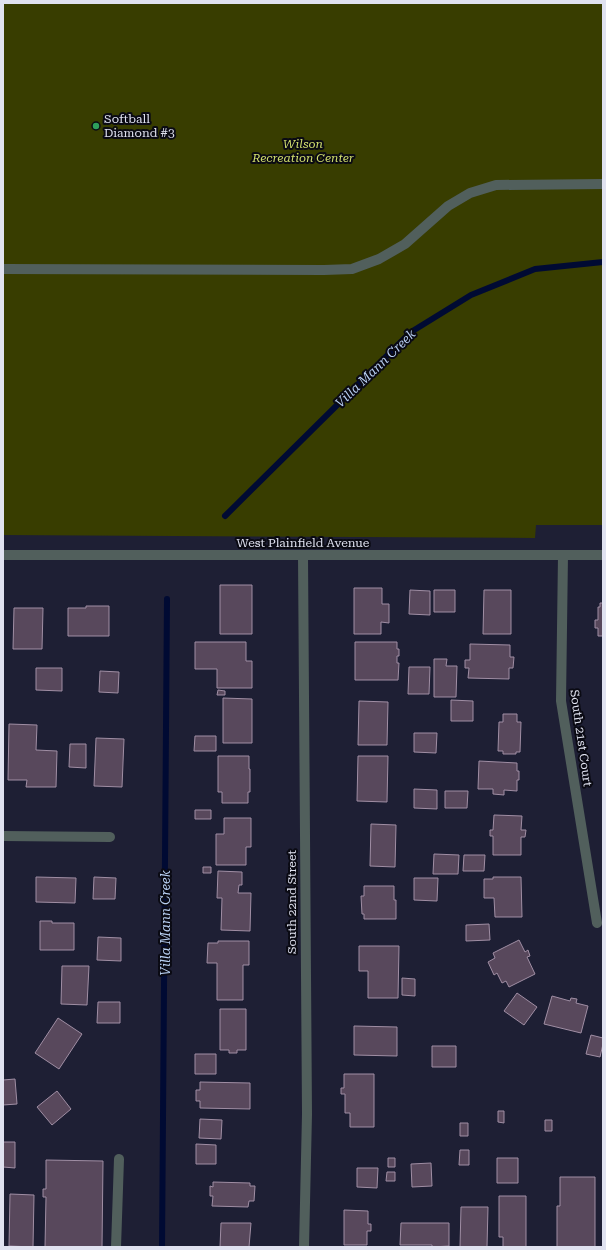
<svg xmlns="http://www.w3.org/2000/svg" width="606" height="1250" font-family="'Roboto Serif',serif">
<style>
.green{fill:#383d00}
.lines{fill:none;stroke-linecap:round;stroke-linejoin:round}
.stream{stroke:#000a33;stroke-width:6}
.building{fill:#58485c;stroke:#a08ea4}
.service{stroke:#515f5c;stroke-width:10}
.minor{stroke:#515f5c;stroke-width:10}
.leisure-dot{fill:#2e9e5b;stroke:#0a0a13;stroke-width:1.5}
.labels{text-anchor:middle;stroke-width:4;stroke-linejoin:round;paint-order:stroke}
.poi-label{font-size:12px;fill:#e0e2f0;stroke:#0a0a13;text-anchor:start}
.park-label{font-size:12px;font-style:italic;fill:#d2df6e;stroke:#0a0a13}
.street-label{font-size:12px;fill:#e0e2f0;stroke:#0a0a13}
.water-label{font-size:13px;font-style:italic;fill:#b8cff2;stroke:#0a0a13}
</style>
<rect width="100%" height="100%" fill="#1e1f34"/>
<path class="green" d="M3,3H603V525H536L535,538L3,535Z"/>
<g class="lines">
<path class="stream" d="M225,516L411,332L471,295L535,269L603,262
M162,1247L167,599"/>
</g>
<path class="building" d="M220,585H252V634H220Z
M354,588H382V604H389V623L381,622V634H354Z
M410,590L430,591V615L409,614Z
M434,590H455V612H434Z
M484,590H511V634H483Z
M600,603H603V636H598V628H595V620H598V607H600Z
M86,606H109V636H68V608H86Z
M14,608H43L42,649H13Z
M195,642H246V661H252V688H217V669H195Z
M355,642H397V649H399V656H397V663H399L398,680H355Z
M470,644L510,645V657H514L513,668H509V679L468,678L469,668H465V660H470Z
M434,659H447L446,666H457L456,697H434Z
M409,667H430L429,694H408Z
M36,668H62V691L36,690Z
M100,671L119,672L118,693L99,692Z
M218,690L225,691V695H217Z
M223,698L252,699V743H223Z
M451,700L473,701V721H451Z
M359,701L388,702L387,745H358Z
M503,714H517V722H521L520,752H516V754H503V751H498L499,722H503Z
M9,724L37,725L36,750L57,751L56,787H26L27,780H8Z
M414,733H437L436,753L414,752Z
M195,736H216V751H194Z
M96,738L124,739L122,787L94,786Z
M70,744H86V768L69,767Z
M218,756H249V769H250V792H248V803H222V792H218Z
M358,756H388L387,802L357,801Z
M479,761L517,763V771H519V780H517V791L504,790V795L493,794V789H478Z
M414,789L437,790V809L414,808Z
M445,791H468L467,808H445Z
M195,810H211V819H195Z
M494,815L522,816L521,830H526L525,837H521V855H493V836H490V830H493Z
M224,818H251V847H246V865H216V834H224Z
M371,824L396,825L395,867L370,866Z
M434,854L459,855L458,874H433Z
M464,855H485L484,871H463Z
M203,867H211V873H203Z
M218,871L242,872V885H239L238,893H251L250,931L221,930L222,898H217Z
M36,877L76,878L75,903L36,902Z
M94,877L116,878L115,899H93Z
M493,877H521L522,917H495L494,898H484V879H493Z
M414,878H438L437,901L414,900Z
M364,886H394V900H396V919H364V914H362L361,896H364Z
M40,921H52V923H74V950H40Z
M489,924L490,940L466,941V925Z
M98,937L121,938V961L97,960Z
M519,940L525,952L528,950L530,956L527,957L535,974L509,987L506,981L502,983L497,973L494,975L488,962L495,958L493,953Z
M218,941H249V965H243V1000H217V963H207L208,943H218Z
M359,946H399L398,998H368V971H359Z
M62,966H89L87,1005L61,1004Z
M402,978L415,979V996L402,995Z
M517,993L537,1007L524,1025L504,1011Z
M552,996L570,1001L571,998L577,999L576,1003L588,1006L581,1033L544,1024Z
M98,1002H120V1023H97Z
M220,1009H246V1050H237V1053H229V1050H220Z
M58,1018L82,1034L59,1069L35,1053Z
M354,1026L397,1027V1056L354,1055Z
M591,1035L603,1038V1044L600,1057L586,1054Z
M432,1046H456V1067H432Z
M195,1054H216V1074H195Z
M344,1074H374V1127H350V1113H345V1094H341V1088H344Z
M15,1079L17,1104L3,1105V1080Z
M200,1082L250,1083V1109L200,1108V1101H196V1090H200Z
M57,1091L71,1109L52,1125L37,1107Z
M498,1111H504V1123L498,1122Z
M200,1119L222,1120L221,1139L199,1138Z
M545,1120H552V1131H545Z
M460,1123H468V1136H460Z
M3,1142H15V1168L3,1167Z
M196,1144L216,1145V1164H196Z
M460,1150H469V1165H459Z
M388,1158H395V1167H388Z
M497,1158H518V1183H497Z
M46,1160L103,1161L102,1247H45L46,1197H43V1189H46Z
M431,1163L432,1186L412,1187L411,1164Z
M357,1168H378L377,1188L357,1187Z
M387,1172H395V1181H386Z
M560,1177H595V1247H557V1206H560Z
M213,1182L250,1183V1186H255L254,1201H249L248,1207L212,1206L213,1196H210V1186L213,1187Z
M10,1194L34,1195L33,1247L9,1246Z
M499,1196H526V1247H503V1237H499Z
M461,1207H488L487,1247H460Z
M344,1210L368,1211V1224H371V1231H367V1245H344Z
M221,1223H251L249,1247H220Z
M401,1223H449V1246L432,1247V1245H400Z"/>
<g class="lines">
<path class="service" d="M3,269L324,270L352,269L379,259L405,244L448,206L470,193L496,185L603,184
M116,1247L119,1159"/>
<path class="minor" d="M3,555H603
M563,555L561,701L597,923
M303,556L307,1114L304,1247
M3,836L110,837"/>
</g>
<circle class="leisure-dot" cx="96" cy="126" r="4"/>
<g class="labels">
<g class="poi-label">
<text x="104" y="123">Softball<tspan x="104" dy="14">Diamond #3</tspan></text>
</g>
<g class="park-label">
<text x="303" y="148">Wilson<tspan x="303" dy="14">Recreation Center</tspan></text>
</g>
<g class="street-label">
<text x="303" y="547">West Plainfield Avenue</text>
<text transform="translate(581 738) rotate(82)" y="4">South 21st Court</text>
<text transform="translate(292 902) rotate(-90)" y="4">South 22nd Street</text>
</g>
<g class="water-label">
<text transform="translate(375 368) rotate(-44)" y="5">Villa Mann Creek</text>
<text transform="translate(165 923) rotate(-90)" y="5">Villa Mann Creek</text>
</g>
</g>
<rect width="606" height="1250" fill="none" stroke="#e0e2f0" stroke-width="8"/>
</svg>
